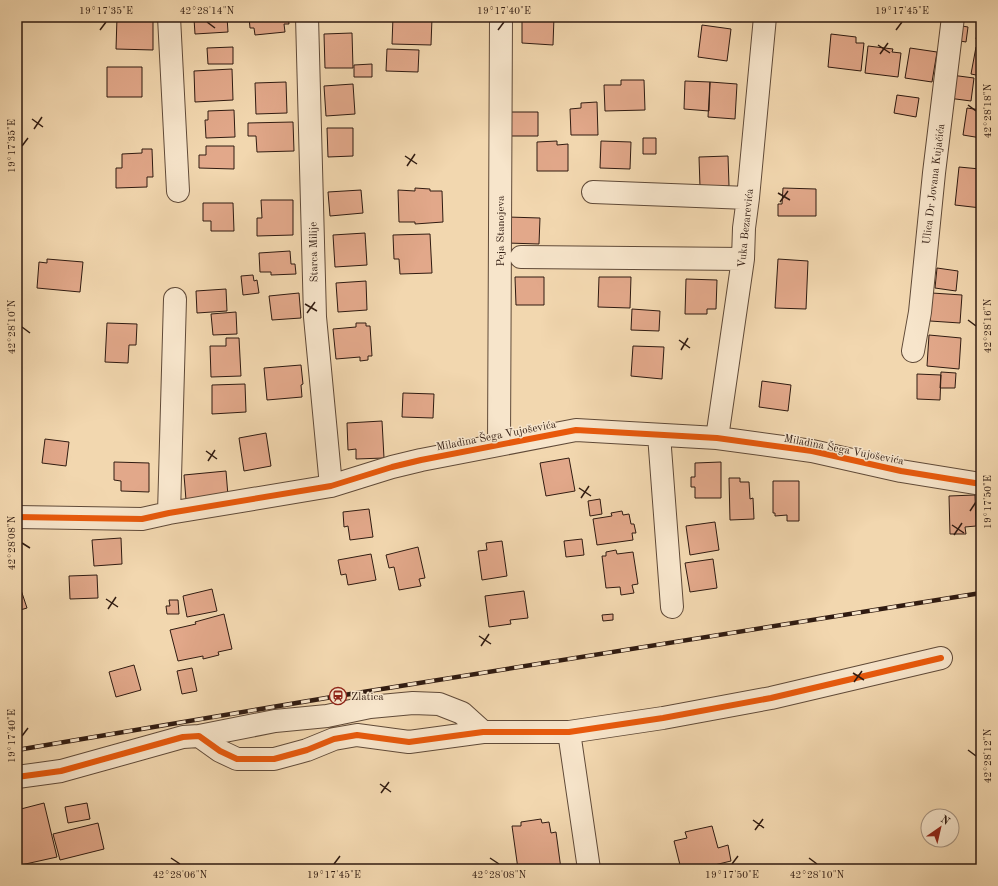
<svg xmlns="http://www.w3.org/2000/svg" width="998" height="886" font-family="'Old Standard TT',serif">
<style>
.building{fill:#e2a88a;stroke:#301b11}
.lines{fill:none;stroke-linecap:round;stroke-linejoin:round}
.street-casing{stroke:#604a38;stroke-width:24}
.street{stroke:#f7e5cb;stroke-width:22}
.rail-casing{stroke:#301b11;stroke-width:4.5}
.rail{stroke:#f7e5cb;stroke-width:3;stroke-dasharray:9;stroke-linecap:butt}
.cycleway-casing{stroke:#f7e5cb;stroke-width:8}
.cycleway{stroke:#e8590c;stroke-width:6}
.ticks{fill:none;stroke:#301b11;stroke-width:1.5}
.labels{text-anchor:middle;stroke-width:3;stroke-linejoin:round;paint-order:stroke}
.street-label{font-size:11px;fill:#301b11;stroke:#f7e5cb}
.poi-label{font-size:11px;fill:#301b11;stroke:#f7e5cb;text-anchor:start}
.neatline{fill:none;stroke:#301b11;stroke-width:1.5}
.ticks-label{font-size:10px;text-anchor:middle;fill:#301b11}
</style>
<rect width="100%" height="100%" fill="#f2d7af"/>
<filter id="stains"><feTurbulence type="fractalNoise" baseFrequency=".005" numOctaves="4"/><feColorMatrix values="0 0 0 0 .2 0 0 0 0 .09 0 0 0 0 .02 0 0 0 .5 -.17"/></filter>
<radialGradient id="worn" r=".72"><stop offset=".6" stop-color="#630" stop-opacity="0"/><stop offset="1" stop-color="#630" stop-opacity=".3"/></radialGradient>
<path class="building" d="M117,17L153,18V50L116,49Z
M205,17H227L228,32L195,34L194,19Z
M249,17H288L289,24H284L285,32L255,35L254,28H250Z
M340,17H368V18H340Z
M393,17L432,18L431,45L392,44Z
M522,17H554L553,45L522,43Z
M981,17V40L976,39Z
M702,25L731,29L727,61L698,57Z
M956,25L968,27L966,42L954,40Z
M352,33L353,68H325L324,34Z
M831,34L856,37V43H864L861,71L828,67Z
M868,46L893,49L892,52L901,53L898,77L865,73Z
M233,47V64H208L207,48Z
M976,47H981V76L971,74Z
M910,48L937,52L932,82L905,78Z
M387,49L419,50L418,72L386,71Z
M372,64V77H354V65Z
M107,67H142V97H107Z
M232,69L233,100L195,102L194,71Z
M951,75L974,78L971,101L948,98Z
M621,80H644L645,110L605,111L604,85H621Z
M685,81L710,82L709,111L684,109Z
M286,82L287,113L256,114L255,83Z
M710,82L737,84L735,119L708,117Z
M353,84L355,114L326,116L324,86Z
M897,95L919,98L916,117L894,113Z
M597,102L598,135H571L570,109L581,108V103Z
M967,108L981,110V138L963,135Z
M234,110L235,137L206,138L205,120H208V111Z
M510,112H538V136H511Z
M293,122L294,151L257,152L256,136H248V123Z
M327,128H353V156L328,157Z
M643,138H656V154H643Z
M557,141V145L568,144V171H537V142Z
M601,141L631,142L630,169L600,168Z
M206,146H234V169L199,168V155H206Z
M142,149H152L153,177H147V187L116,188V168H122V154L142,153Z
M728,156L729,186L700,187L699,157Z
M959,167L980,169L979,180H981V208L955,205Z
M415,188L430,189V191H442L443,222L415,224V222H399L398,190L415,191Z
M783,188L816,189V216H778V204H782Z
M361,190L363,213L330,216L328,192Z
M261,200H293V235L257,236V218H262Z
M203,203H233L234,231H211V221H203Z
M508,217L540,218L539,244L507,243Z
M365,233L367,265L335,267L333,235Z
M430,234L432,273L400,274L399,259H394L393,235Z
M290,251L291,264H295L296,274L271,275V272H260L259,253Z
M47,259L83,262L80,292L37,288L39,262L47,263Z
M778,259L808,261L806,309L775,308Z
M937,268L958,271L956,291L935,288Z
M253,275L254,281L257,280L259,293L243,295L241,276Z
M515,277H544V305H516Z
M599,277H631L630,308L598,307Z
M686,279L717,280L716,309H707V314H685Z
M366,281L367,310L338,312L336,283Z
M226,289L227,311L197,313L196,291Z
M299,293L301,318L272,320L269,296Z
M932,293L962,295L960,323L930,321Z
M632,309L660,311L659,331L631,330Z
M236,312L237,334L213,335L211,314Z
M107,323L137,324L136,345H129L128,363L105,362Z
M356,323H366V326H370L372,356H368V360L360,361V357L336,359L333,329L356,327Z
M929,335L961,338L959,369L927,366Z
M226,338H239L241,376L211,377L210,346H226Z
M633,346L664,347L662,379L631,376Z
M301,365L303,384L301,385L302,397L267,400L264,368Z
M941,372L956,373L955,388H940Z
M917,374L941,375L940,400L917,399Z
M762,381L791,385L788,411L759,407Z
M245,384L246,412L212,414V385Z
M403,393L434,394L433,418L402,417Z
M382,421L384,458L356,459V449L348,450L347,423Z
M266,433L271,466L244,471L239,438Z
M45,439L69,442L66,466L42,463Z
M569,458L575,491L546,496L540,463Z
M114,462L149,463V492L121,491V481L114,480Z
M721,462V498H695V487H691V477H695V463Z
M226,471L228,496L186,500L184,475Z
M729,478H740V482H749L750,499L753,498L754,519L730,520Z
M773,481H799V521H787V515L775,516V513H773Z
M975,495L976,526L965,527L966,534H950L949,496Z
M600,499L602,514L590,516L588,501Z
M369,509L373,537L350,540L348,526L344,527L343,512Z
M622,511L623,515L629,514L631,524H634L636,533H632L633,540L597,545L593,519L612,516L611,513Z
M715,522L719,550L690,555L686,526Z
M121,538L122,564L94,566L92,540Z
M582,539L584,555L566,557L564,541Z
M502,541L507,576L482,580L478,551L487,550L486,543Z
M418,547L425,578L419,579L421,586L399,590L394,567L389,568L386,555Z
M616,550L617,554L633,552L638,584L632,585L634,593L621,595L620,587L606,588L602,556H606V552Z
M371,554L376,580L348,585L346,574L341,575L338,560Z
M713,559L717,588L690,592L685,563Z
M97,575L98,598L70,599L69,576Z
M212,589L217,611L187,617L183,596Z
M21,590L27,608L17,611V591Z
M524,591L528,618L510,620L511,624L489,627L485,596Z
M169,600H178L179,614H167L166,606H170Z
M224,614L232,649L218,652L219,655L203,659V656L178,661L170,630L196,624L195,622Z
M613,614V620L603,621L602,615Z
M134,665L141,690L116,697L109,672Z
M192,668L197,691L182,694L177,671Z
M44,803L57,857L21,865L17,848V810Z
M87,803L90,819L68,823L65,807Z
M541,819L542,823L549,822L551,833L556,832L561,869H518L512,826H521V822Z
M98,823L104,849L60,860L53,834Z
M712,826L718,848L728,845L731,861L702,868L701,865L681,869L674,841L687,838L685,832Z"/>
<g class="lines">
<g class="street-casing">
<path id="street" d="M169,17L178,191
M307,17L315,317L331,486
M593,192L748,198
M521,257L743,259
M913,351L920,312L934,173L953,17
M659,435L672,607
M717,438L743,259L744,228L748,198L765,17
M499,445L501,17
M169,513L175,299
M17,517L142,519L169,513L331,486L392,467L421,460L576,430L717,438L812,451L901,471L981,484
M569,732L589,869
M199,736L275,721L327,716L370,707L413,703L439,704L462,713L483,732
M17,777L61,771L183,737L199,736L220,751L237,759H274L307,750L334,739L357,735L409,742L483,732H569L663,718L771,698L941,658"/>
</g>
<use href="#street" class="street"/>
<g class="rail-casing">
<path id="rail" d="M17,750L338,696L981,593"/>
</g>
<use href="#rail" class="rail"/>
<g class="cycleway-casing">
<path id="cycleway" d="M17,517L142,519L169,513L331,486L392,467L421,460L576,430L717,438L812,451L901,471L981,484
M17,777L61,771L183,737L199,736L220,751L237,759H274L307,750L334,739L357,735L409,742L483,732H569L663,718L771,698L941,658"/>
</g>
<use href="#cycleway" class="cycleway"/>
</g>
<path class="ticks" d="M207,22L215,28M100,30L106,22M498,30L504,22M896,30L902,22M878,45L890,53M880,54L888,43M968,105L976,111M32,119L43,127M34,129L42,117M22,146L28,138M405,156L417,164M407,166L415,154M778,193L790,200M780,202L788,191M305,304L317,311M307,313L315,302M968,320L976,326M22,327L30,333M679,340L690,348M681,350L688,338M206,451L217,459M208,461L215,450M579,488L591,496M581,498L589,486M970,511L976,502M952,525L964,533M954,535L962,523M22,543L30,548M106,599L118,607M108,609L116,597M479,636L491,644M481,646L489,634M853,673L864,680M854,682L862,671M22,736L28,728M968,750L976,756M380,784L391,792M381,793L389,782M753,820L764,828M755,830L763,819M171,858L180,864M490,858L499,864M809,858L817,864M334,864L340,856M732,864L738,856"/>
<defs>
<g id="station-ring" transform="scale(0.9)"><circle r="9.5" fill="#f7e5cb" stroke="#8f2418" stroke-width="1.5"/><path d="M-3-6H3Q5-6 5-4V2Q5 4 3 4L4.5 6H3L1.5 4h-3L-3 6H-4.5L-3 4Q-5 4-5 2V-4Q-5-6-3-6ZM-3.5-4v3h7v-3ZM-3.5 1v1.5H-2V1ZM2 1v1.5H3.5V1Z" fill="#8f2418"/></g>
</defs>
<g fill-rule="evenodd">
<use href="#station-ring" x="338" y="696"/>
</g>
<g class="labels">
<g class="street-label">
<text transform="translate(933 184) rotate(-83)" y="4">Ulica Dr Jovana Kujačića</text>
<text transform="translate(745 228) rotate(-84)" y="4">Vuka Bezarevića</text>
<text transform="translate(500 231) rotate(-90)" y="4">Peja Stanojeva</text>
<text transform="translate(313 252) rotate(-91)" y="4">Starca Milije</text>
<text transform="translate(496 435) rotate(-11)" y="4">Miladina Šega Vujoševića</text>
<text transform="translate(844 449) rotate(11)" y="4">Miladina Šega Vujoševića</text>
</g>
<g class="poi-label">
<text x="351" y="700">Zlatica</text>
</g>
</g>
<rect width="998" height="886" fill="none" stroke="#f2d7af" stroke-width="44"/>
<g transform="translate(940 828) rotate(34)"><circle r="19" fill="#f7e5cb" stroke="#a79481"/>
<path d="M0-3L7 15L0 10L-7 15Z" fill="#8f2418"/>
<text y="-6" font-size="11" font-weight="bold" text-anchor="middle" fill="#301b11">N</text>
</g>
<rect x="22" y="22" width="954" height="842" class="neatline"/>
<g class="ticks-label">
<text x="106" y="14">19°17'35"E</text>
<text x="207" y="14">42°28'14"N</text>
<text x="504" y="14">19°17'40"E</text>
<text x="902" y="14">19°17'45"E</text>
<text transform="translate(987 111) rotate(-90)" y="4">42°28'18"N</text>
<text transform="translate(11 146) rotate(-90)" y="4">19°17'35"E</text>
<text transform="translate(987 326) rotate(-90)" y="4">42°28'16"N</text>
<text transform="translate(11 327) rotate(-90)" y="4">42°28'10"N</text>
<text transform="translate(987 502) rotate(-90)" y="4">19°17'50"E</text>
<text transform="translate(11 543) rotate(-90)" y="4">42°28'08"N</text>
<text transform="translate(11 736) rotate(-90)" y="4">19°17'40"E</text>
<text transform="translate(987 756) rotate(-90)" y="4">42°28'12"N</text>
<text x="180" y="878">42°28'06"N</text>
<text x="334" y="878">19°17'45"E</text>
<text x="499" y="878">42°28'08"N</text>
<text x="732" y="878">19°17'50"E</text>
<text x="817" y="878">42°28'10"N</text>
</g>
<rect width="100%" height="100%" filter="url(#stains)"/>
<rect width="100%" height="100%" fill="url(#worn)"/>
</svg>
